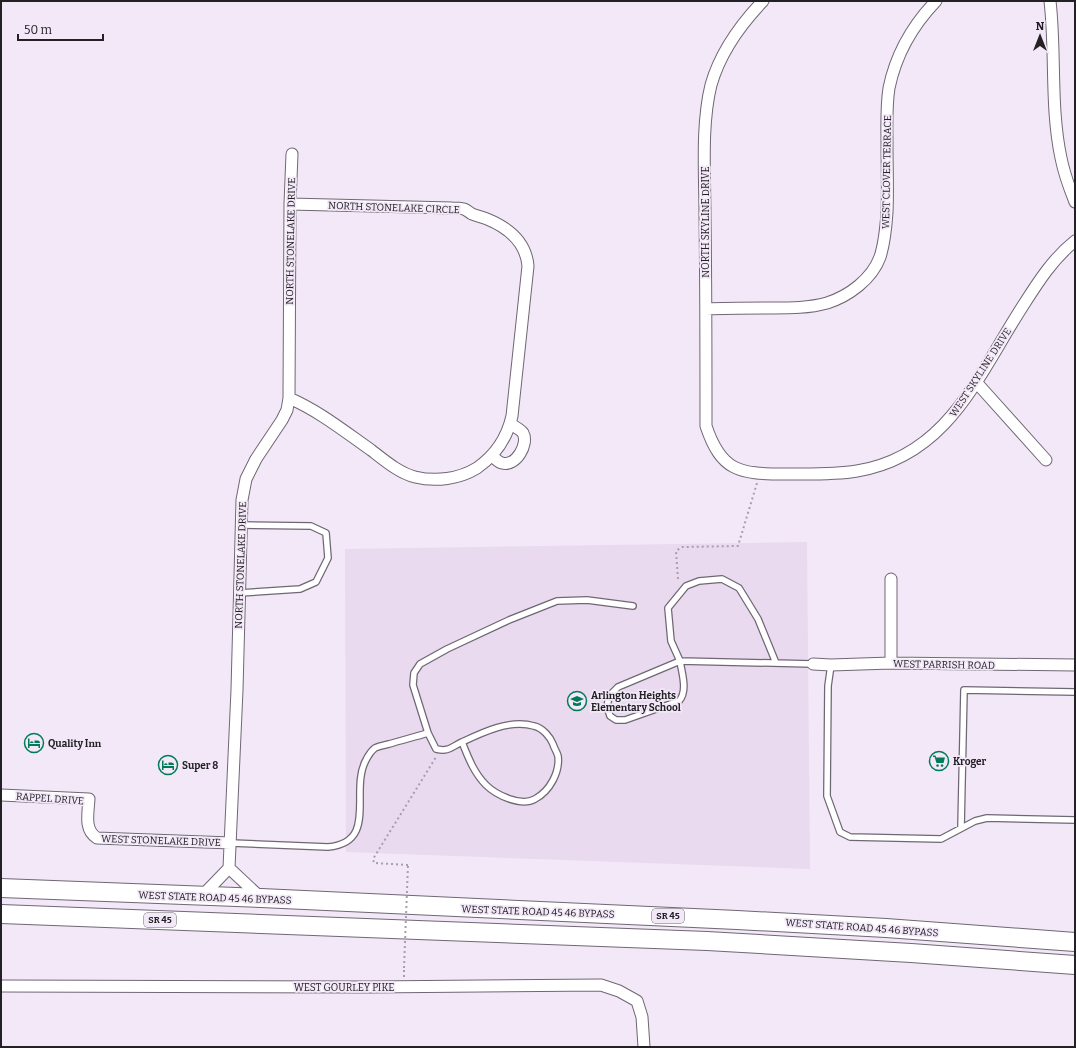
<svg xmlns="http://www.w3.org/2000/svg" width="1076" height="1048" font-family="Bitter,serif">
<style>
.built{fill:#e9daef}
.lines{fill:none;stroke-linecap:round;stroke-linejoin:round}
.service-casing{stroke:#706774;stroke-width:8}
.minor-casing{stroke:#706774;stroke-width:13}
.trunk-casing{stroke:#706774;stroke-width:20}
.path{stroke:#a69faa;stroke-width:2;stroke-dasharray:2 3;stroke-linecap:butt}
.service{stroke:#fff;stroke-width:5.5}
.minor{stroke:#fff;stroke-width:11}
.trunk{stroke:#fff;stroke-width:18}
.path-bridge{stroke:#a69faa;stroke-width:2;stroke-dasharray:2 3;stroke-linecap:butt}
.labels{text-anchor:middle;stroke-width:3.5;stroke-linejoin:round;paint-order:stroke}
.shield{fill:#f2e8f7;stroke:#625d65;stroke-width:1}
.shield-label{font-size:9px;font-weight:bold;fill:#242126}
.street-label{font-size:10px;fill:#242126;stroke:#f2e8f7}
.poi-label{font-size:10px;font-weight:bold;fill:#242126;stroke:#f2e8f7;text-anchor:start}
</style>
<rect width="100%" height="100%" fill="#f2e8f7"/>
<path class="built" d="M807,542L810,869L346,852L345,549Z"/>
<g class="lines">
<g class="service-casing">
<path id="service" d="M239,593L300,589L316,582L328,558L326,533L311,526L241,525
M680,661C682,674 688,691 679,701L625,720H616L610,716L607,707L609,696L618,687Z
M776,663L758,619L739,588L722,579L699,581L686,586L668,608L671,641L680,661L813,664
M831,665L828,686L827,796L840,832L850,837L941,839L975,821L987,818L1075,820
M428,733L436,749C449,752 451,747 462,742C483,732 510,719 534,726C543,728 550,737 553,744C554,748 557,752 558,756C560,772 550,791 535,799C521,807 496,795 486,785C474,773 468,757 462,742
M961,828L964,690L1075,692
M231,843L328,847C379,842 349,791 366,760C368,756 371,751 375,748C379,746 385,745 389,744C402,740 415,737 428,733L413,685L414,673L420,664L447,649L509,620L557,601L587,600L633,606"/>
</g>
<g class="minor-casing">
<path id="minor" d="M763,1C741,24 720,53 711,85C701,125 705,176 705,217C706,287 706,356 706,426C721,471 739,474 784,474C808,474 833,475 857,471C946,456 976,380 1019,312C1035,287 1051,260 1075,241
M1050,1C1056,53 1050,106 1061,158C1064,173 1069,187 1075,202
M706,309C728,308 750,308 773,308C790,308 809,308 827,303C849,296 872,279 880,257C885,242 886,227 887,212C888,190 887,167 887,145C887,126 886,107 889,88C896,54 912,26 936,1
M976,382L1046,460
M289,398C319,411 344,431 371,450C384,460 399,473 415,477C436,482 459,479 477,468C496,455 507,438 512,416L528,266C526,242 509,228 487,219C482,217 477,216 472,214C470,213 467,210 464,209C460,208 456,208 452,208L290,204
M492,456C495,458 498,462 502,463C516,467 529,444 523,433C520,429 514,426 510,424
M891,579V663
M813,664L831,665L891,663L1075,665
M1,795L89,799C88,814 84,830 97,838L231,843
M229,868L261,898
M202,896L229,868L237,690L242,500L246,479L256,459L282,420L287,410L289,398L290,204L292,154
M1,986L369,987L601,985L619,991L637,1001L642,1017L644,1047"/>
</g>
<g class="trunk-casing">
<path id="trunk" d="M1,888L261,898L737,920L886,928L1075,942
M1,914L707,941L911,953L1075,965"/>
</g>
<path class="path" d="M678,579L676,551L682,547L738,546L757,483
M408,865L374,863L373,859L436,757
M404,977V968"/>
<use href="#service" class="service"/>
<use href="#minor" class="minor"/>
<use href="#trunk" class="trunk"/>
<path class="path-bridge" d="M404,968L408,865"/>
</g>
<defs>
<g id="school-ring" transform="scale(1)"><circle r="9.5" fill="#f2e8f7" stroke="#007b58" stroke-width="1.5"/><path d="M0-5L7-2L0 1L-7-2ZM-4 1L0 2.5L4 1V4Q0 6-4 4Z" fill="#007b58"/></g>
<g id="hotel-ring" transform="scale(1)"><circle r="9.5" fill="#f2e8f7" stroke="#007b58" stroke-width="1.5"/><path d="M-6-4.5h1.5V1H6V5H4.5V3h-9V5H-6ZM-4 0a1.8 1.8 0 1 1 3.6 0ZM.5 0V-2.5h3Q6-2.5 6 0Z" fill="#007b58"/></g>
<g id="supermarket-ring" transform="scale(1)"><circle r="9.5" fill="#f2e8f7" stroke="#007b58" stroke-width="1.5"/><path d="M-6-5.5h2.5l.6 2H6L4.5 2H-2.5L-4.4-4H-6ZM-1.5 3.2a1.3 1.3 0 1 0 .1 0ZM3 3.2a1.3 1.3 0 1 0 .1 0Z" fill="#007b58"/></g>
</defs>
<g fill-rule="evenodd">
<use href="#school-ring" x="577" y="701"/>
<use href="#hotel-ring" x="34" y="743"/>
<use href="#supermarket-ring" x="939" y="761"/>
<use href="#hotel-ring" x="168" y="765"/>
</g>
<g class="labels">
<g class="shield">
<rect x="652" y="909" width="32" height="14" rx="3"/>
<rect x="144" y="913" width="32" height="14" rx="3"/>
</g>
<g class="shield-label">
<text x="668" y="919">SR 45</text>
<text x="160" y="923">SR 45</text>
</g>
<g class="street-label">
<text transform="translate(886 172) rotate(-89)" y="4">WEST CLOVER TERRACE</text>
<text transform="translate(394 207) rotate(2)" y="4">NORTH STONELAKE CIRCLE</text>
<text transform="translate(705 222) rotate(-90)" y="4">NORTH SKYLINE DRIVE</text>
<text transform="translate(290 241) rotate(-89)" y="4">NORTH STONELAKE DRIVE</text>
<text transform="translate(980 372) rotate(-57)" y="4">WEST SKYLINE DRIVE</text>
<text transform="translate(240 565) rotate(-88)" y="4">NORTH STONELAKE DRIVE</text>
<text transform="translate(944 664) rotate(1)" y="4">WEST PARRISH ROAD</text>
<text transform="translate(50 798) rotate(4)" y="4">RAPPEL DRIVE</text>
<text transform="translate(161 840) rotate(2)" y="4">WEST STONELAKE DRIVE</text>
<text transform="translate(215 897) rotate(2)" y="4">WEST STATE ROAD 45 46 BYPASS</text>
<text transform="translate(538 911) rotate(2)" y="4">WEST STATE ROAD 45 46 BYPASS</text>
<text transform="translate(862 927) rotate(4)" y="4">WEST STATE ROAD 45 46 BYPASS</text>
<text x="344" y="991">WEST GOURLEY PIKE</text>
</g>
<g class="poi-label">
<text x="591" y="699">Arlington Heights<tspan x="591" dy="12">Elementary School</tspan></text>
<text x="48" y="747">Quality Inn</text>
<text x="953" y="765">Kroger</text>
<text x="182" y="769">Super 8</text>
</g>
</g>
<rect width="1076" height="1048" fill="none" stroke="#242126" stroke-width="4"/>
<g transform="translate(1040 36)" stroke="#f2e8f7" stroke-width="3" paint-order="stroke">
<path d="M0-3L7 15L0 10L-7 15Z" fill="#242126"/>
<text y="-6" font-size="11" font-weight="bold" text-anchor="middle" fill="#242126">N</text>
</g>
<path d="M18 34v6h85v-6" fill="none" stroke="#242126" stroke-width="2"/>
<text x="24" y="34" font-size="12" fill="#242126" stroke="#f2e8f7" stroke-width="3" paint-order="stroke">50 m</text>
</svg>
